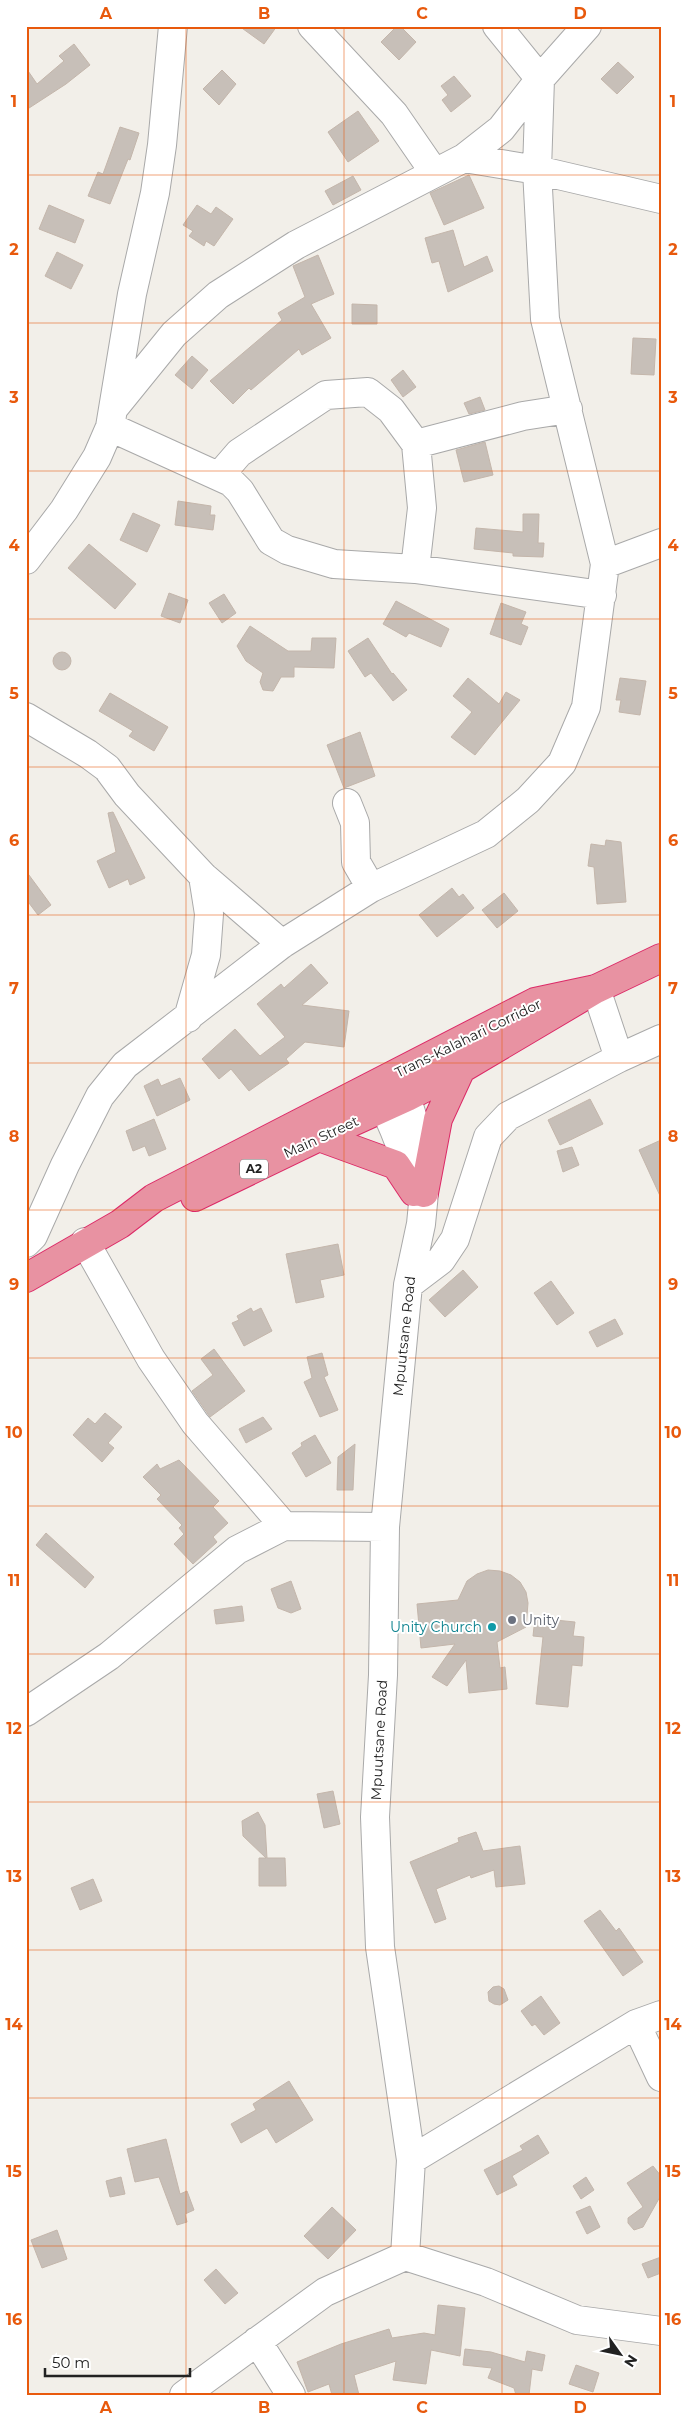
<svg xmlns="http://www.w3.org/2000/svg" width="687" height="2421" font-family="Montserrat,sans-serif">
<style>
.building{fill:#c7bfb8;stroke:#c4b6ab}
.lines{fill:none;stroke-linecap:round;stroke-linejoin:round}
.minor-casing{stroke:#a9a9a9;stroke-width:30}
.highway-casing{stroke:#dc2a67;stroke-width:30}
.minor{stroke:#fff;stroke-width:28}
.highway{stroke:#e892a2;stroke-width:28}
.grid{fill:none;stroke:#e8590c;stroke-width:1;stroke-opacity:0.55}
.worship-dot{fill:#6b7280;stroke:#fff;stroke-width:2}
.culture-dot{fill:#0f9aa8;stroke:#fff;stroke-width:2}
.labels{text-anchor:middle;stroke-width:4;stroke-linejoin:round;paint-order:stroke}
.shield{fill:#fff;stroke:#646464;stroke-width:1}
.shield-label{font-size:12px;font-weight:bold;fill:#222}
.street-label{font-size:14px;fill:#222;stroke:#fff}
.worship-label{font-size:14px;fill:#5b616d;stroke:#fff;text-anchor:start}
.culture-label{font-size:14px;fill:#0d838f;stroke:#fff;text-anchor:end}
.neatline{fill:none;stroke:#e8590c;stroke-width:2}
.grid-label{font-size:16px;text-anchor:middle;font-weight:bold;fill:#e8590c}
</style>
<rect width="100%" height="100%" fill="#f2efe9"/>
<path class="building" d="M239,26H277L264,44Z
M397,26H400L416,42L399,60L381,42Z
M74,44L90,65L66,84L26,110V68L37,84L64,61L59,56Z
M618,62L634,77L617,94L601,79Z
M222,70L236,84L219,105L203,89Z
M454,76L471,96L451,112L442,100L448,95L441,86Z
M358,111L379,141L348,162L328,132Z
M120,127L139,133L130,160L128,159L110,204L88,196L98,172L103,174Z
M469,175L484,208L444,225L430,193Z
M353,176L361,190L333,205L325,191Z
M49,205L84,220L75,243L39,229Z
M197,205L211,214L216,207L233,219L214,246L206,241L204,246L189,236L193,231L183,225Z
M453,230L464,267L487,256L493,271L448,292L439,261L432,263L425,238Z
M57,252L83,265L71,289L45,276Z
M318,255L334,294L311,304L331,338L302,355L299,349L251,390L249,388L233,404L210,381L282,320L278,313L305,297L293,266Z
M352,304L377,305V324H352Z
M633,338L656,339L654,375L631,374Z
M192,356L208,370L192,389L175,375Z
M403,370L416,387L403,397L391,380Z
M480,397L485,410L469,414L464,403Z
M485,442L493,475L464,482L456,450Z
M178,501L211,506L210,515H215L213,530L175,525Z
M133,513L160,525L147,552L120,540Z
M523,514H539L538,543H544L543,557L513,556V553L474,549L476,528L523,532Z
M89,544L136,584L115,609L68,568Z
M169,593L188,600L180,623L161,616Z
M224,594L236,613L222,623L209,603Z
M396,601L449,629L441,647L409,633L406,637L383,624Z
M501,603L526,612L521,624L528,627L521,645L490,634Z
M250,626L288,651H311L312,638H336L334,668L294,667V677H281L273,691L263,690L260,682L263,673L246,661L237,646Z
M368,638L392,674L393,673L407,690L393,701L371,673L365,677L348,651Z
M53 661a9 9 0 1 1 18 0a9 9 0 1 1-18 0Z
M468,678L499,704L506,692L520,700L475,755L451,737L472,712L453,696Z
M620,678L646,681L640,715L619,712L621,700H616Z
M110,693L168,727L154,751L129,736L133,731L99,711Z
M360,732L375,776L344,788L327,745Z
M113,812L145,878L130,885L128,879L109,888L97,861L116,852L108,813Z
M606,840L621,842L626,902L597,904L594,867L588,866L591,844L605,846Z
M26,871L51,905L38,915L26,899Z
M452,888L459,897L463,894L474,908L437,937L419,915Z
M504,893L518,911L497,928L482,910Z
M311,964L328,983L302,1005L349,1011L344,1047L305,1042L286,1059L289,1063L249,1091L231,1069L219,1079L202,1059L235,1029L260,1056L285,1037L257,1004L281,984L284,988Z
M180,1078L190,1100L157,1116L144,1086L158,1079L161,1086Z
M590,1099L603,1124L560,1145L548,1120Z
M154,1119L166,1149L149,1156L145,1146L133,1151L126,1131Z
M661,1140V1198L639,1150Z
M572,1147L579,1165L563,1172L557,1151Z
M338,1244L344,1275L320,1280L324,1297L296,1303L286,1254Z
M463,1270L478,1287L445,1317L429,1300Z
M551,1281L574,1313L557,1325L534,1293Z
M251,1308L253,1312L261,1308L272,1331L244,1346L232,1323L239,1320L237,1316Z
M615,1319L623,1334L597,1347L589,1332Z
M214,1349L245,1391L210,1417L192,1391L213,1375L201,1359Z
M322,1353L328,1375L324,1377L338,1410L320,1417L304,1382L312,1378L307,1357Z
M105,1413L122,1427L108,1443L114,1448L102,1462L73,1435L88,1418L95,1424Z
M263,1417L272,1429L246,1443L239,1429Z
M315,1435L331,1463L306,1477L292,1453L302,1446L301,1443Z
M355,1444L353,1490H337L338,1457Z
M179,1460L219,1501L213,1507L228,1523L213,1537L217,1542L193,1564L174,1544L184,1534L179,1528L182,1525L157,1499L161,1495L143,1477L157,1464L160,1469Z
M46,1533L94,1577L85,1588L36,1545Z
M488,1570L500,1571L511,1575L520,1582L526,1592L528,1603L526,1627L497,1642L500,1668L505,1667L507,1689L469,1693L466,1660L447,1686L432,1677L455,1644L421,1648L417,1604L458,1600L467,1581L477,1574Z
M291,1581L301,1609L291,1613L278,1608L271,1589Z
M242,1606L244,1621L216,1624L214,1610Z
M535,1618L575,1622L573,1636L584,1637L582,1666L572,1665L568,1707L536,1704L543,1637L533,1636Z
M333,1791L340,1824L324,1828L317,1794Z
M258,1812L265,1825L267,1858H285L286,1886H259V1858H266L243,1836L242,1821Z
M476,1832L483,1851L520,1846L525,1884L496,1887L494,1870L471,1878L470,1875L436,1889L446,1919L435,1923L410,1862L459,1842L458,1838Z
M93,1879L102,1901L80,1910L71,1888Z
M600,1910L616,1931L619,1928L643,1962L623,1976L584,1921Z
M499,1986L504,1989L508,2000L500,2005L494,2004L489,2001L488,1992L493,1987Z
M541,1996L560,2023L544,2035L535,2024L532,2026L521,2011Z
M289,2081L313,2120L276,2143L267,2128L241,2143L231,2124L256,2110L253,2104Z
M538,2135L549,2153L512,2176L517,2185L497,2195L484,2170L523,2150L520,2146Z
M166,2139L180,2194L187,2191L194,2210L185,2214L187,2222L177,2225L159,2177L135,2182L127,2149Z
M653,2166L661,2176V2195L643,2227L634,2230L628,2223V2218L643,2207L627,2183Z
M121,2177L125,2194L110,2197L106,2181Z
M586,2177L594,2190L581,2199L573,2186Z
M590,2206L600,2227L587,2234L576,2212Z
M332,2207L356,2230L328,2259L304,2236Z
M57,2230L67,2259L42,2268L31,2240Z
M661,2257V2273L648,2278L642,2264Z
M216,2269L238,2293L225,2304L204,2280Z
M438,2305L465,2308L460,2356L431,2350L426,2384L393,2380L396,2361L354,2375L359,2395H332L329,2384L308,2392L297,2362L341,2344L389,2329L392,2338L424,2333L435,2335Z
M465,2349L491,2352L525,2362L527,2351L545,2355L542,2371L532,2369L529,2395H516L514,2388L488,2378L492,2368L463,2365Z
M576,2365L599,2373L593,2392L569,2384Z"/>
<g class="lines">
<g class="minor-casing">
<path id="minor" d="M312,26L394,114L434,172
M464,158L537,170L661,199
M114,408L174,334L218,295L296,245L464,158L501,129L540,79L587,26
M110,427L231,482L240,491L271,541L287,550L334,564L415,569L602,595
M220,475L239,453L326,395L368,392L391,410L416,444L523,416L568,409
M26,560L64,510L97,457L110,427L132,294L155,193L162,145L173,26
M605,564L661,543
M415,569L422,508L416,444
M26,717L88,754L107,768L127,795L203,876L282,944
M347,803L355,823L356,862L371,888
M596,989L619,1058
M188,1018L206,955L209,914L203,876
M399,1074L418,1135L423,1167L424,1193L421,1224L408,1285L385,1527L383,1675L375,1817L380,1947L411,2160L405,2256
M373,1087C390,1116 402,1147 411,1179
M85,1242L151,1359L195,1423L284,1526
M26,1243L33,1236L65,1165L100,1096L125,1065L282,944L371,888L486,834L528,800L562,763L586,707L605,564L545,319L537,170L540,79L497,26
M408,1285L441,1260L455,1239L488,1137L508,1116L619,1058L661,1039
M26,1712L109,1656L237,1550L284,1526L385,1527
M636,2024L661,2077
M411,2160L636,2024L661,2015
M257,2341L291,2395
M184,2395L325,2292L405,2256L486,2282L577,2320L661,2331"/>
</g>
<g class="highway-casing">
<path id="highway" d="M319,1137L396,1165L414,1192
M424,1193L438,1119L461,1069
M195,1197L319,1137L407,1097L461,1069L596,989L661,958
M26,1278L120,1224L154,1198L535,1002L596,989"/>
</g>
<use href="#minor" class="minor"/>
<use href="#highway" class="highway"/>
</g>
<path class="grid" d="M186,26V2395M344,26V2395M502,26V2395M26,175H661M26,323H661M26,471H661M26,619H661M26,767H661M26,915H661M26,1063H661M26,1210H661M26,1358H661M26,1506H661M26,1654H661M26,1802H661M26,1950H661M26,2098H661M26,2246H661"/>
<circle class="worship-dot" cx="512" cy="1620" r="5"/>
<circle class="culture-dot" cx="492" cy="1627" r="5"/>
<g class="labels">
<rect class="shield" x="240" y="1159.5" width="28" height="19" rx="4"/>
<g class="shield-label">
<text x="254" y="1173">A2</text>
</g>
<g class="street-label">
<text transform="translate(468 1038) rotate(-26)" y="5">Trans-Kalahari Corridor</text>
<text transform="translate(321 1137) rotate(-25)" y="5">Main Street</text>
<text transform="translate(404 1336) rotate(-84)" y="5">Mpuutsane Road</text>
<text transform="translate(379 1740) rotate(-87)" y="5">Mpuutsane Road</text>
</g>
<g class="worship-label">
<text x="522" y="1625">Unity</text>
</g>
<g class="culture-label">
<text x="482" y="1632">Unity Church</text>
</g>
</g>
<rect width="687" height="2421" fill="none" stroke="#ffffff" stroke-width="55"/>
<g transform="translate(620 2354) rotate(123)" stroke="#ffffff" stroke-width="4" paint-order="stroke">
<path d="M0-4L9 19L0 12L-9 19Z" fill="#222222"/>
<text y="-8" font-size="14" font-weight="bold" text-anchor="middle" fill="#222222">N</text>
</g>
<path d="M45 2368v8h145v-8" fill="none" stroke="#222222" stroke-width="2.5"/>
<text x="52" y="2368" font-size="15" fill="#222222" stroke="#ffffff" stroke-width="4" paint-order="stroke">50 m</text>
<rect x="28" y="28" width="632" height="2366" class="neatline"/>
<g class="grid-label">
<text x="106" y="19">A</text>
<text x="264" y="19">B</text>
<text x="422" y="19">C</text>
<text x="580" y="19">D</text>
<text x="14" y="107">1</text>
<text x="673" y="107">1</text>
<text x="14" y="255">2</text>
<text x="673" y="255">2</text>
<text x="14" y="403">3</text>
<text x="673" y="403">3</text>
<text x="14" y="551">4</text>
<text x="673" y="551">4</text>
<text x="14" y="699">5</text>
<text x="673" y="699">5</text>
<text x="14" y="846">6</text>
<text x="673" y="846">6</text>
<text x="14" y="994">7</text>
<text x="673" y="994">7</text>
<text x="14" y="1142">8</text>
<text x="673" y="1142">8</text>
<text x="14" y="1290">9</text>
<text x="673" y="1290">9</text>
<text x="14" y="1438">10</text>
<text x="673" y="1438">10</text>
<text x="14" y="1586">11</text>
<text x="673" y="1586">11</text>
<text x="14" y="1734">12</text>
<text x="673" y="1734">12</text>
<text x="14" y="1882">13</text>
<text x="673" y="1882">13</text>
<text x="14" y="2030">14</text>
<text x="673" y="2030">14</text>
<text x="14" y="2177">15</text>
<text x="673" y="2177">15</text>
<text x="14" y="2325">16</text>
<text x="673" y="2325">16</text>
<text x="106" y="2413">A</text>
<text x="264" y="2413">B</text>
<text x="422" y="2413">C</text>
<text x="580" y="2413">D</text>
</g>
</svg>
